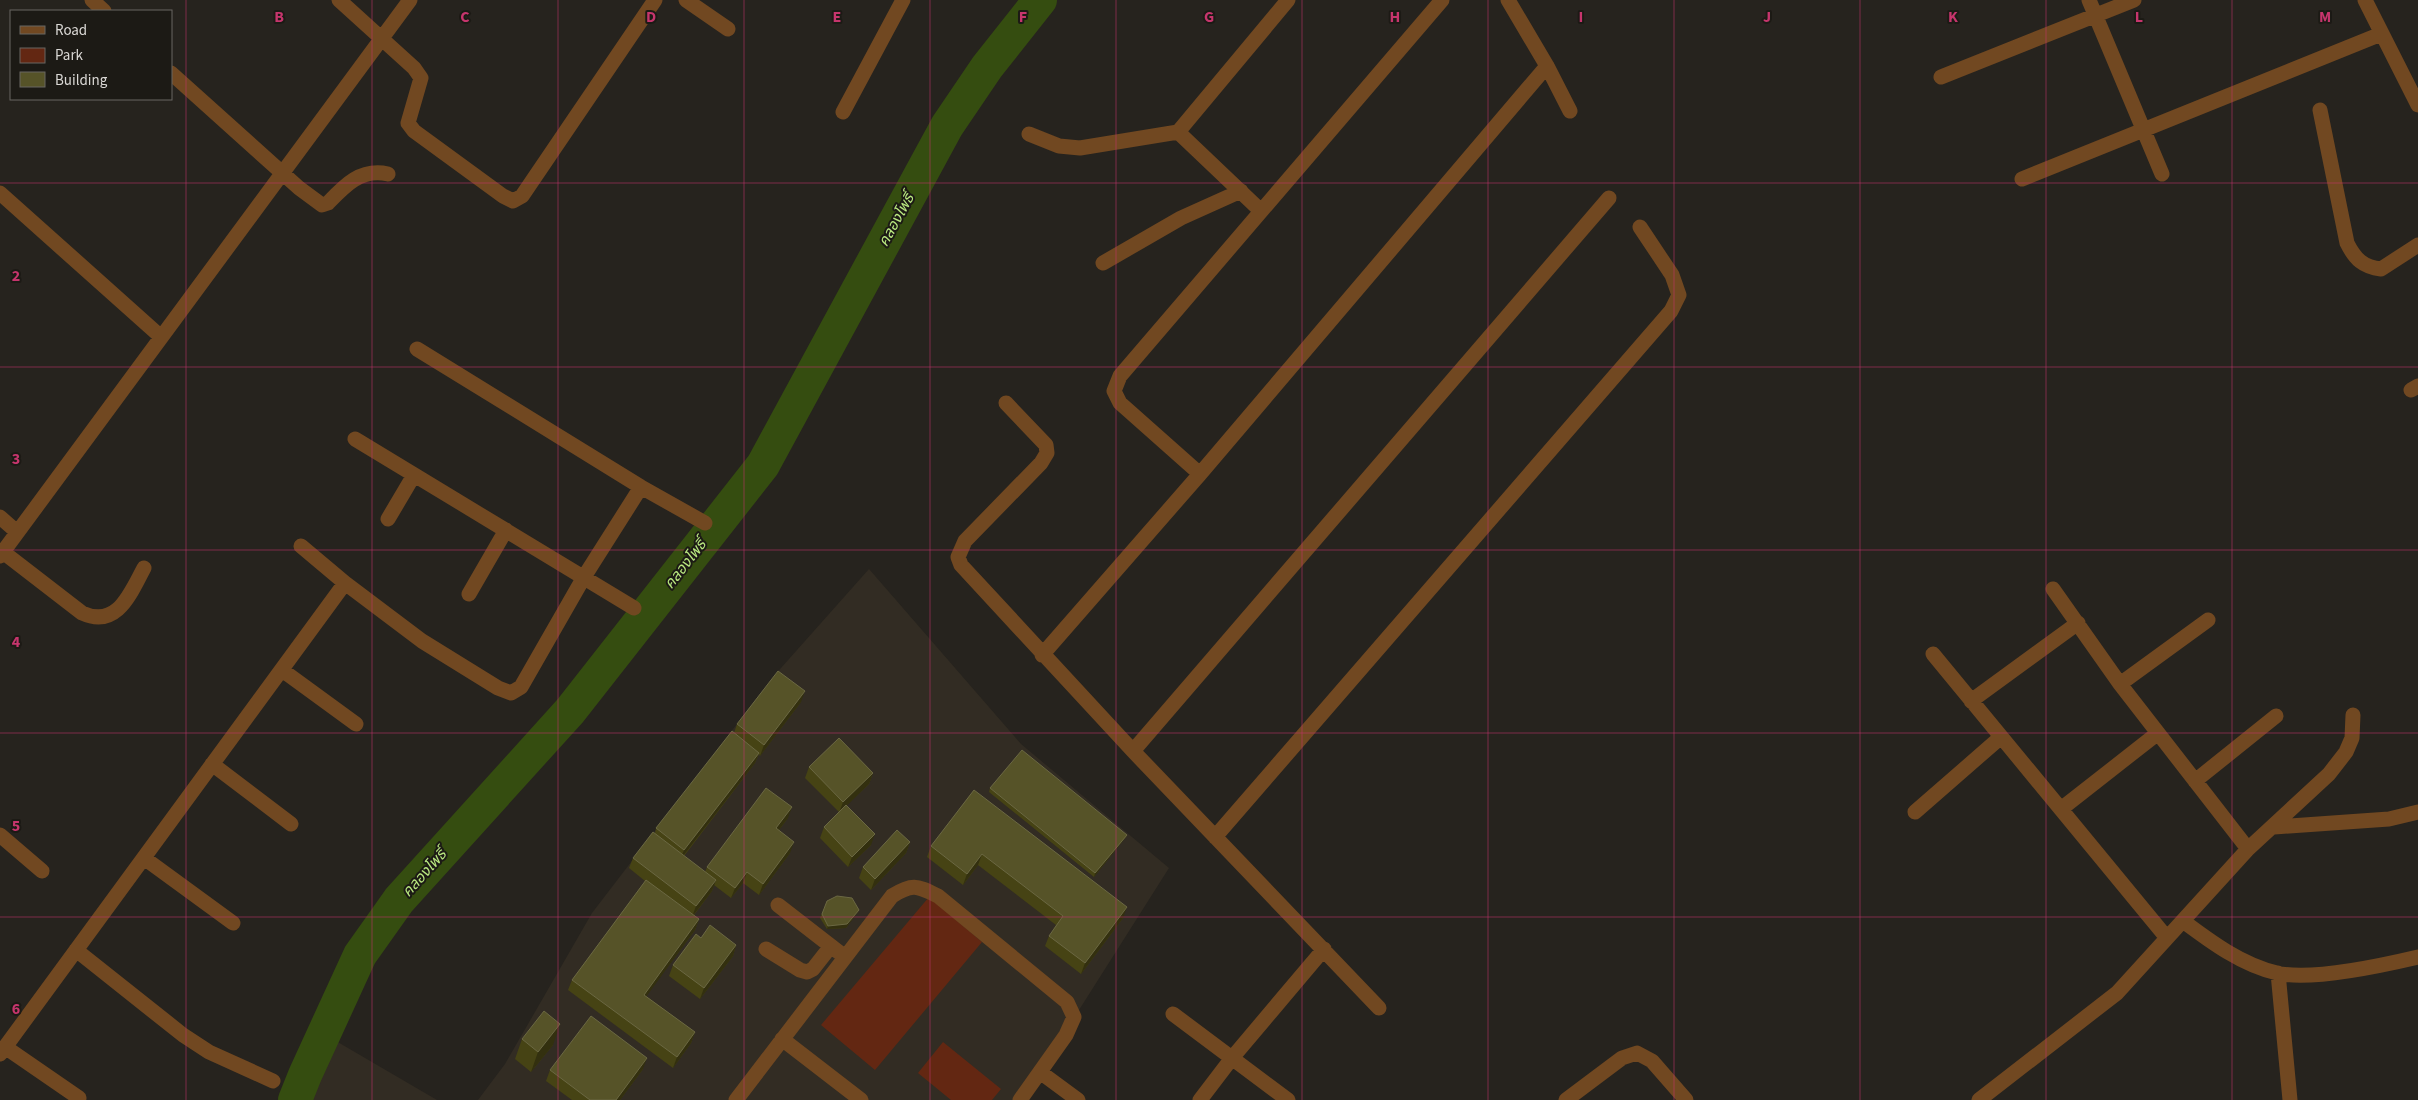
<svg xmlns="http://www.w3.org/2000/svg" width="2418" height="1100" font-family="'Source Sans 3','Noto Sans Thai',sans-serif">
<style>
.built{fill:#322c23}
.green{fill:#632712}
.lines{fill:none;stroke-linecap:round;stroke-linejoin:round}
.river{stroke:#354d10;stroke-width:34}
.minor{stroke:#714821;stroke-width:15}
.wall{fill:#464314}
.shaded-wall{fill:#33300f}
.building{fill:#565328;stroke:#6b6843}
.grid{fill:none;stroke:#c6356d;stroke-width:1;stroke-opacity:0.55}
.labels{text-anchor:middle;stroke-width:4;stroke-linejoin:round;paint-order:stroke}
.water-label{font-size:15px;font-style:italic;fill:#bae980;stroke:#1c1a15}
.grid-label{font-size:16px;text-anchor:middle;font-weight:bold;fill:#c6356d;stroke:#1c1a15;stroke-width:4;stroke-linejoin:round;paint-order:stroke}
</style>
<rect width="100%" height="100%" fill="#26231e"/>
<path class="built" d="M869,569L1021,744L1169,868L1022,1100H478L505,1064L592,913L773,677Z
M324,1034L437,1100H298Z"/>
<path class="green" d="M929,897L982,942L875,1070L821,1025Z
M943,1042L1001,1089L992,1100H951L918,1073Z"/>
<g class="lines">
<path class="river" d="M295,1100L305,1075L360,955L399,900L570,711L763,465L947,126L987,67L1040,0"/>
<path class="minor" d="M92,0L104,11
M339,0L414,68L421,78L408,123L414,131L503,196L513,201L522,196L655,0
M686,0L728,29
M1508,0L1547,66L1570,111
M2089,0L2162,174
M2365,0L2418,105
M171,73L299,188L322,205L328,203C345,185 361,168 388,174
M1941,77L2134,0
M2320,110L2347,243C2355,259 2363,267 2381,269L2418,245
M843,112L903,0
M1178,132L1261,211
M1029,134L1059,146L1080,148L1178,132L1288,0
M2022,179L2381,34
M0,193L160,336
M1103,263L1181,218L1241,191
M417,349L641,487L705,523
M2411,390L2418,386
M1006,403L1046,445L1047,453L1041,463L965,541L958,557L961,565L1133,751L1379,1008
M355,439L634,608
M1200,474L1120,403L1114,391L1120,376L1442,0
M0,517L17,532
M388,519L414,475
M301,546L345,583L422,641L498,688L511,693L521,687L584,577L641,487
M3,552L82,613C117,629 130,594 144,568
M0,556L410,0
M2053,589L2120,684L2248,849
M469,594L506,530
M1933,654L2167,938
M1042,655L1200,474L1547,66
M282,670L356,724
M2120,684L2208,620
M1971,701L2078,623
M1133,751L1609,198
M212,764L291,824
M2195,781L2276,716
M2061,809L2158,733
M1915,812L2001,737
M2274,827L2389,819L2418,812
M0,835L42,871
M1215,837L1671,311L1679,295L1672,275L1640,227
M144,858L233,923
M778,905L845,957
M2183,921C2211,942 2242,965 2277,973C2310,981 2384,965 2418,957
M766,949L800,970L807,972L813,969L831,946
M76,950L183,1035L209,1052L273,1081
M2278,973L2290,1100
M1173,1014L1288,1100
M782,1039L861,1100
M5,1047L79,1098
M0,1054L345,583
M1040,1072L1078,1100
M736,1100L892,896C913,883 917,886 938,896L1067,1002L1074,1017L1066,1035L1020,1100
M1200,1100L1232,1058L1324,949
M1566,1100L1622,1058L1637,1053L1652,1061L1686,1100
M1979,1100L2117,993L2248,849L2329,774L2346,752L2352,738L2353,715"/>
</g>
<path class="wall" d="M801,702L760,756L759,754L755,763L684,856L705,872L707,867L788,818L779,830L790,853L759,895L743,883L731,898L714,885L712,891L694,915L699,919L695,930L646,996L695,1032L691,1043L673,1068L568,990L572,980L645,881L629,868L633,858L655,833L656,828L734,733L737,724Z
M809,767L873,773L869,784L846,806L871,845L848,867L820,838L824,827L839,812L805,778Z
M990,788L1127,835L1125,838L1094,877L989,792Z
M974,790L1123,918L1081,974L1045,946L1049,936L1056,925L978,865L963,885L927,857L931,846Z
M910,842L906,853L871,890L859,878L863,867Z
M827,901L859,910L857,913L846,928L827,929L820,918Z
M701,938L736,945L733,956L700,999L669,976L673,965Z
M522,1039L553,1045L531,1072L515,1059Z
M643,1069L620,1100H572L546,1081L550,1070Z"/>
<path class="shaded-wall" d="M805,691L801,702L760,756L764,745Z
M759,753L755,763L680,860L684,850Z
M873,773L869,784L839,813L843,802Z
M792,807L788,818L772,839L776,828Z
M875,834L871,845L848,867L852,857Z
M1127,835L1125,838L1094,877L1095,873Z
M794,842L790,853L759,895L763,884Z
M910,842L906,853L871,890L875,879Z
M982,854L978,865L963,885L967,874Z
M747,872L743,883L731,898L735,888Z
M716,880L712,891L692,917L696,906Z
M1127,907L1123,918L1081,974L1085,963Z
M859,910L857,913L846,928L827,929L828,926Z
M699,919L695,930L640,1005L644,995Z
M736,945L733,956L700,999L704,988Z
M560,1024L553,1045L531,1072L538,1052Z
M695,1032L691,1043L673,1068L677,1057Z
M647,1058L643,1069L620,1100H616Z"/>
<path class="building" d="M778,671L805,691L764,745L737,724Z
M732,731L759,753L684,850L656,828Z
M839,738L873,773L843,802L809,767Z
M1022,750L1127,835L1095,873L990,788Z
M766,788L792,807L776,828L794,842L763,884L747,872L735,888L707,867Z
M974,790L1127,907L1085,963L1049,936L1063,916L982,854L967,874L931,846Z
M846,805L875,834L852,857L824,827Z
M897,830L910,842L875,879L863,867Z
M653,832L716,880L696,906L633,858Z
M646,880L699,919L644,995L695,1032L677,1057L572,980Z
M837,896L852,898L859,910L847,924L828,926L822,914L827,901Z
M710,925L736,945L704,988L673,965L696,934L701,938Z
M544,1011L560,1024L538,1052L522,1039Z
M591,1016L647,1058L616,1100H590L550,1070Z"/>
<path class="grid" d="M186,0V1100M372,0V1100M558,0V1100M744,0V1100M930,0V1100M1116,0V1100M1302,0V1100M1488,0V1100M1674,0V1100M1860,0V1100M2046,0V1100M2232,0V1100M0,183H2418M0,367H2418M0,550H2418M0,733H2418M0,917H2418"/>
<g class="labels">
<g class="water-label">
<text transform="translate(896 220) rotate(-61)" y="5">คลองโพธิ์</text>
<text transform="translate(685 564) rotate(-52)" y="5">คลองโพธิ์</text>
<text transform="translate(424 873) rotate(-48)" y="5">คลองโพธิ์</text>
</g>
</g>
<g class="grid-label">
<text x="279" y="22">B</text>
<text x="465" y="22">C</text>
<text x="651" y="22">D</text>
<text x="837" y="22">E</text>
<text x="1023" y="22">F</text>
<text x="1209" y="22">G</text>
<text x="1395" y="22">H</text>
<text x="1581" y="22">I</text>
<text x="1767" y="22">J</text>
<text x="1953" y="22">K</text>
<text x="2139" y="22">L</text>
<text x="2325" y="22">M</text>
<text x="16" y="281">2</text>
<text x="16" y="464">3</text>
<text x="16" y="647">4</text>
<text x="16" y="831">5</text>
<text x="16" y="1014">6</text>
</g>
<rect x="10" y="10" width="162" height="90" fill="#1c1a15" stroke="#686662"/>
<rect x="20" y="26" width="25" height="8" fill="#714821" stroke="#686662"/>
<text x="55" y="35" font-size="15" fill="#dad8d5">Road</text>
<rect x="20" y="48" width="25" height="15" fill="#632712" stroke="#686662"/>
<text x="55" y="60" font-size="15" fill="#dad8d5">Park</text>
<rect x="20" y="72" width="25" height="15" fill="#565328" stroke="#686662"/>
<text x="55" y="85" font-size="15" fill="#dad8d5">Building</text>
</svg>
